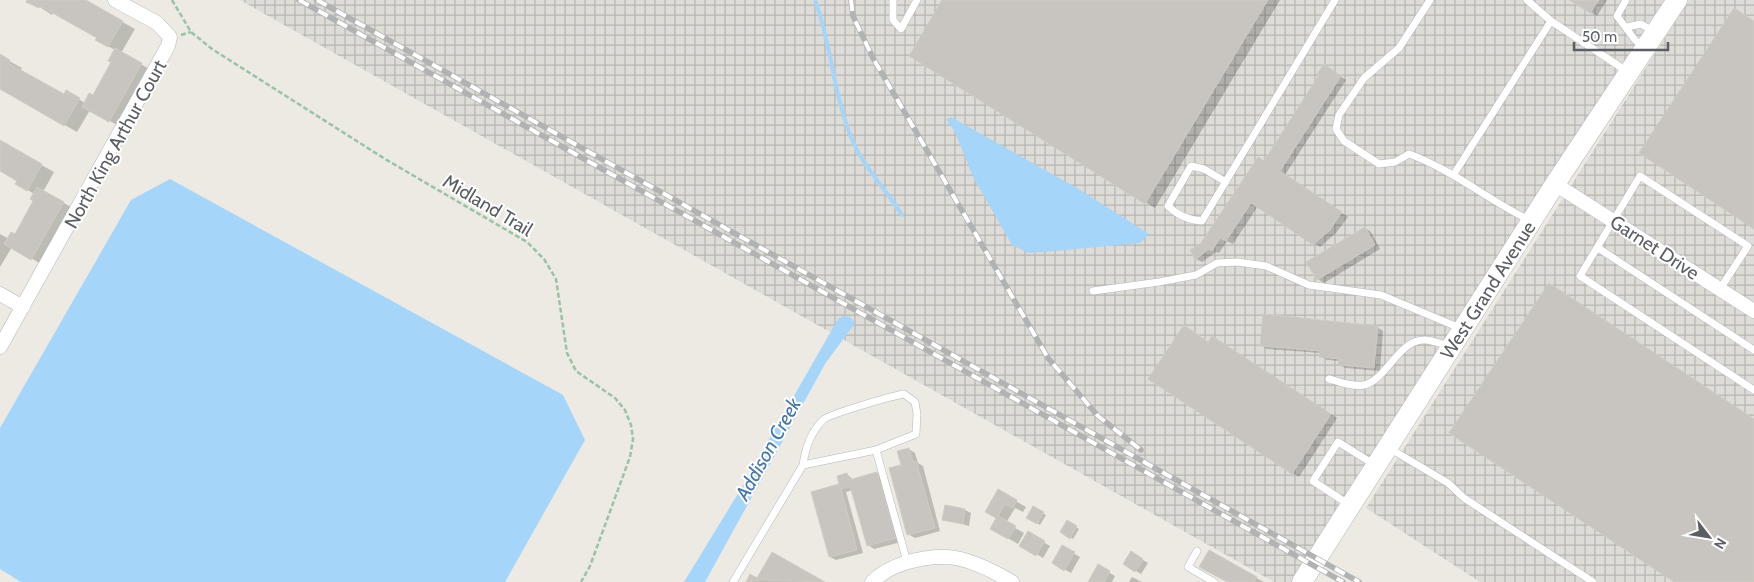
<svg xmlns="http://www.w3.org/2000/svg" width="1754" height="582" font-family="Cabin,sans-serif">
<style>
.industrial{fill:url(#industrial-grid)}
.water{fill:#a5d6fa}
.shadow{fill:#0003}
.lines{fill:none;stroke-linecap:round;stroke-linejoin:round}
.stream{stroke:#a5d6fa;stroke-width:4}
.building{fill:#c8c5c0;stroke:#d1ccc1}
.service-casing{stroke:#b5b8bc;stroke-width:8}
.minor-casing{stroke:#b5b8bc;stroke-width:15}
.secondary-casing{stroke:#b4b7bc;stroke-width:21}
.path{stroke:#9ac3a5;stroke-width:2.5;stroke-dasharray:5 2.5;stroke-linecap:butt}
.service{stroke:#fff;stroke-width:7}
.minor{stroke:#fff;stroke-width:14}
.secondary{stroke:#fff;stroke-width:20}
.rail-casing{stroke:#b1b2b2;stroke-width:5.5}
.rail{stroke:#fff;stroke-width:4;stroke-dasharray:11;stroke-linecap:butt}
.labels{text-anchor:middle;stroke-width:4;stroke-linejoin:round;paint-order:stroke}
.street-label{font-size:19px;fill:#5b5e62;stroke:#fff}
.water-label{font-size:20px;font-style:italic;fill:#47a;stroke:#fff}
</style>
<defs>
<pattern id="industrial-grid" width="8" height="8" patternUnits="userSpaceOnUse" patternTransform="scale(1.25)"><rect width="8" height="8" fill="#dedcd7"/><path d="M0 4h8M4 0v8" fill="none" stroke="#b7b6b2"/></pattern>
</defs>
<rect width="100%" height="100%" fill="#eceae2"/>
<path class="industrial" d="M240,0H1678L1297,582H1274Z
M1689,0H1754V582H1480L1366,508Z"/>
<path class="water" d="M951,117L1077,188L1149,234L1140,243L1044,252L1028,253L1012,245L973,177L955,132L946,119Z
M170,179L563,395L585,440L505,582H21L0,569V428L131,200Z
M843,316L850,317L855,323L825,364L705,582H684L739,492L838,319Z"/>
<path class="shadow" d="M29,0H83L135,29L121,53L151,70L119,126L90,110L77,132L0,88V56L22,68L20,71L65,96L67,92L85,103L93,97L113,62L115,50L97,40L99,37L53,12L52,15Z
M944,0H1280L1155,208L1145,202Z
M1571,0H1607L1597,16Z
M1330,69L1346,80L1285,175L1348,217L1336,233L1320,247L1258,206L1233,244L1227,241L1219,253L1216,252L1202,262L1196,259L1202,244L1265,162Z
M0,142L54,172L43,192L73,208L41,264L12,247L0,267V234L9,239L15,235L35,201L34,194L17,183L18,180L0,170Z
M1365,228L1371,232L1380,249L1324,283L1318,279Z
M1377,327L1383,331L1380,371L1346,368L1339,365L1340,361L1327,360L1321,356V353L1267,349L1261,345Z
M1219,341L1337,418L1299,477L1150,379L1209,343Z
M909,449L915,453L918,463L923,466L940,531L915,538L908,534L902,465Z
M877,473L883,477L901,542L874,549L868,545L853,490L846,492L863,553L836,560L830,557L841,485L847,474L853,480Z
M998,491L1026,507L1023,512L1015,508L1006,523L1024,533L1018,544L992,529L998,518Z
M946,506L965,510L971,513L969,526L944,519Z
M1034,508L1046,515L1040,525L1028,518Z
M1067,522L1079,529L1073,539L1061,532Z
M1028,533L1050,546L1043,558L1021,545Z
M1062,547L1080,557L1071,573L1053,563Z
M1209,552L1264,582H1229Z
M1131,553L1148,563L1141,574L1125,564Z
M772,554L822,582H747L750,576L758,580Z
M1098,566L1115,576L1112,582H1089Z
M1132,577L1142,582H1129Z"/>
<g class="lines">
<path class="stream" d="M815,0C833,48 834,107 858,152C869,172 889,194 902,215"/>
</g>
<path class="building" d="M27,0H86L123,21L108,47L95,40L97,38L40,6L39,8L26,2Z
M942,0H1268L1145,204L909,56Z
M1569,0H1599L1590,13Z
M1734,8L1754,21V229L1639,153Z
M115,48L142,63L109,122L82,107L89,93L93,95L111,62L108,61Z
M0,54L10,60L8,63L64,94L66,90L80,98L64,126L0,89Z
M1324,64L1341,76L1280,171L1342,212L1330,230L1313,245L1251,203L1226,241L1220,238L1212,251L1209,249L1195,260L1190,250L1201,243L1258,157L1264,161L1319,75L1317,74Z
M0,140L42,164L27,191L15,184L17,181L0,171Z
M37,187L64,202L31,260L4,244L11,232L15,234L33,201L30,199Z
M1365,227L1375,245L1317,280L1306,262Z
M1549,283L1754,419V582H1674L1449,433Z
M1263,314L1378,326L1374,368L1338,365L1339,359L1319,357L1320,351L1260,346Z
M1184,325L1208,342L1212,336L1331,414L1292,474L1148,379Z
M909,448L913,462L916,461L935,528L907,535L889,468L901,465L897,451Z
M877,472L896,538L867,546L850,486L841,489L857,550L829,557L811,492L839,484L837,476L847,473L849,480Z
M998,489L1017,500L1013,508L1005,504L998,516L1016,526L1008,539L990,529L996,518L985,512Z
M945,505L965,509L963,524L942,520Z
M1033,506L1044,512L1037,524L1026,518Z
M1067,520L1077,526L1070,539L1060,532Z
M1028,531L1045,541L1036,556L1019,546Z
M1062,545L1075,552L1064,571L1052,563Z
M1209,550L1257,577L1254,582H1227L1199,567Z
M1131,551L1143,559L1135,572L1123,564Z
M772,552L825,582L761,580L746,582L750,574L757,578Z
M1098,564L1110,571L1104,582H1088Z"/>
<g class="lines">
<g class="service-casing">
<path id="service" d="M893,0V20L901,29L917,0
M1430,0L1399,48L1364,78L1339,115L1336,129L1344,141L1379,164L1395,162L1409,154C1453,170 1488,200 1529,220
M1527,0L1551,21
M1626,0L1617,16L1635,40L1644,47
M1627,27L1641,24L1654,32
M1454,174L1551,21L1628,72
M1226,182L1204,169L1191,166L1168,206C1178,216 1188,220 1202,221L1335,0
M1598,248L1754,350
M1720,289L1748,246L1640,176L1580,276L1754,390
M1093,291L1159,282L1196,275L1217,263L1237,262L1266,266L1309,285L1381,295L1460,328
M1329,379C1340,382 1352,387 1364,385C1388,379 1399,338 1426,340C1434,341 1442,344 1449,346
M1389,448L1448,483L1464,498L1593,582
M803,465C805,450 811,432 823,420C829,414 892,396 904,394L915,402L917,414L916,434L876,450
M1348,504L1313,481L1338,442L1375,465
M1197,551L1188,567L1214,582
M733,582L803,465L876,450L907,562"/>
</g>
<g class="minor-casing">
<path id="minor" d="M1555,184L1754,311
M0,294L23,307
M0,347L168,46L170,37L157,23L115,0
M872,582C890,564 922,556 947,557C967,558 995,572 1012,582"/>
</g>
<g class="secondary-casing">
<g id="secondary">
<path id="s1" d="M1302,582L1555,184L1677,0"/>
</g>
</g>
<path class="path" d="M172,0L191,32L212,49L385,159L527,242L544,259L556,279L567,353L576,371L615,398L625,410L631,425L633,439L630,457L590,566L581,582
M181,35L191,32"/>
<use href="#service" class="service"/>
<use href="#minor" class="minor"/>
<use href="#secondary" class="secondary"/>
<g class="rail-casing">
<path id="rail" d="M299,0L1343,582
M317,0L1359,582
M851,0L853,16L873,58L1048,358L1098,416L1141,450"/>
</g>
<use href="#rail" class="rail"/>
</g>
<g class="labels">
<g class="street-label">
<text transform="translate(115 144) rotate(-61)" y="7">North King Arthur Court</text>
<text transform="translate(488 205) rotate(31)" y="7">Midland Trail</text>
<text transform="translate(1655 247) rotate(33)" y="7">Garnet Drive</text>
<text dy="7" stroke="none"><textPath href="#s1" startOffset="346">West Grand Avenue</textPath></text>
</g>
<g class="water-label">
<text transform="translate(768 449) rotate(-61)" y="7">Addison Creek</text>
</g>
</g>
<g transform="translate(1709 537) rotate(121)" stroke="#ffffff" stroke-width="4" paint-order="stroke">
<path d="M0-4L9 19L0 12L-9 19Z" fill="#5b5e62"/>
<text y="-8" font-size="14" font-weight="bold" text-anchor="middle" fill="#5b5e62">N</text>
</g>
<path d="M1574 42v8h94v-8" fill="none" stroke="#5b5e62" stroke-width="2.5"/>
<text x="1582" y="42" font-size="15" fill="#5b5e62" stroke="#ffffff" stroke-width="4" paint-order="stroke">50 m</text>
</svg>
